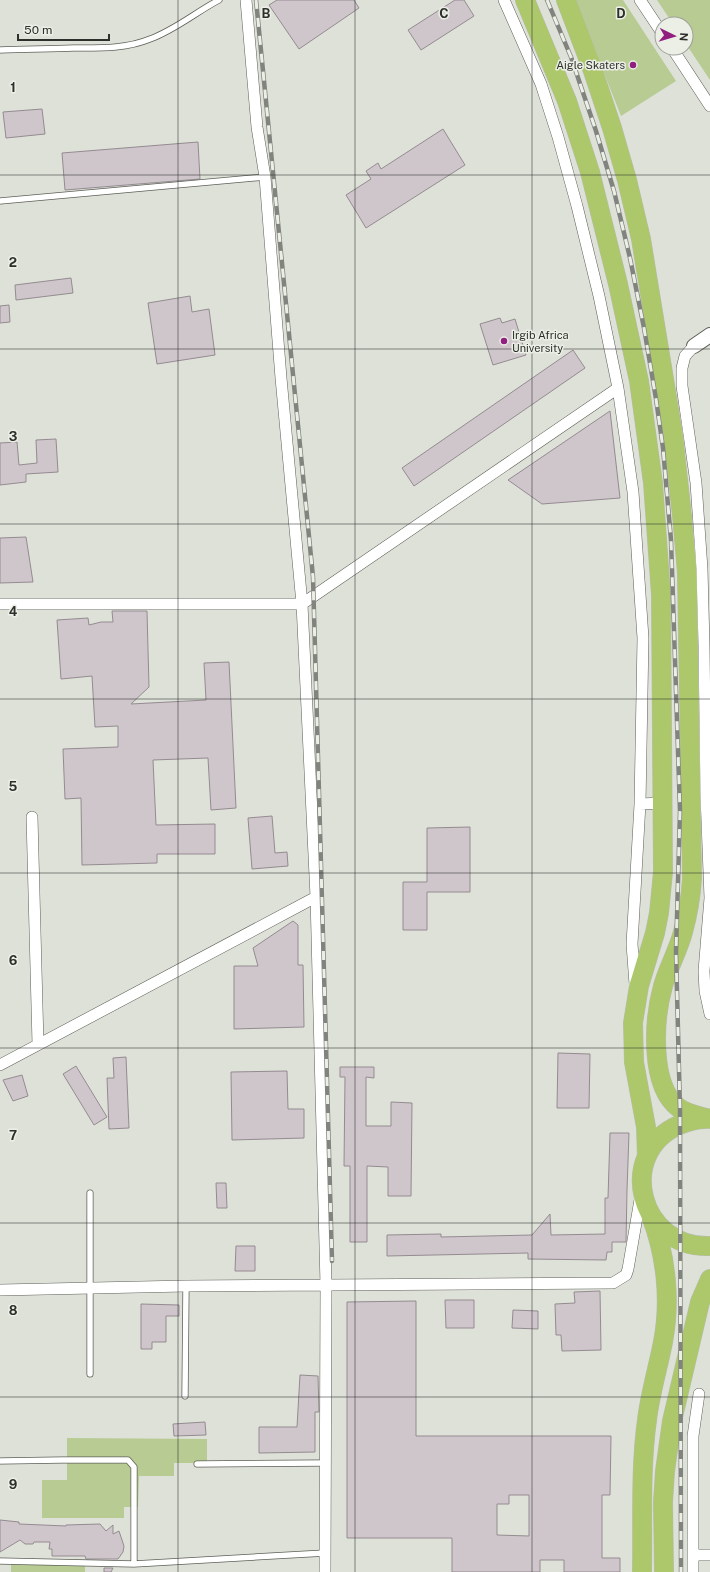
<svg xmlns="http://www.w3.org/2000/svg" width="710" height="1572" font-family="'Public Sans',sans-serif">
<style>
.green{fill:#b7cb93}
.building{fill:#cfc6cc;stroke:#948b91;fill-rule:evenodd}
.lines{fill:none;stroke-linecap:round;stroke-linejoin:round}
.service-casing{stroke:#5d6058;stroke-width:7}
.minor-casing{stroke:#5d6058;stroke-width:12}
.tertiary-casing{stroke:#5d6058;stroke-width:16}
.trunk-casing{stroke:#bcbcbb;stroke-width:20}
.service{stroke:#fff;stroke-width:5.5}
.minor{stroke:#fff;stroke-width:11}
.tertiary{stroke:#fff;stroke-width:14}
.trunk{stroke:#acc86a;stroke-width:19}
.rail-casing{stroke:#81847e;stroke-width:4.5}
.rail{stroke:#ebefe5;stroke-width:3;stroke-dasharray:9;stroke-linecap:butt}
.grid{fill:none;stroke:#2d2f2b;stroke-width:1;stroke-opacity:0.55}
.poi-dot{fill:#911f7f;stroke:#ebefe5;stroke-width:1.5}
.labels{text-anchor:middle;stroke-width:3;stroke-linejoin:round;paint-order:stroke}
.poi-label{font-size:11px;fill:#2d2f2b;stroke:#ebefe5;text-anchor:end}
.grid-label{font-size:13px;text-anchor:middle;font-weight:bold;fill:#2d2f2b;stroke:#ebefe5;stroke-width:3;stroke-linejoin:round;paint-order:stroke}
</style>
<rect width="100%" height="100%" fill="#dee1d8"/>
<path class="green" d="M575,0H623L676,81L621,116Z
M657,0H710V80L686,44V24H673Z
M67,1438L207,1439V1463H174V1476H139L138,1507H124V1518H42V1480H67Z
M85,1563V1572H11V1564Z"/>
<path class="building" d="M277,0H354L359,8L299,49L269,5Z
M455,0H464L474,16L421,50L408,30Z
M42,109L45,134L6,138L3,112Z
M443,129L465,165L366,228L346,195L371,179L366,171L378,163L381,169Z
M198,142L200,179L65,190L62,153Z
M71,278L73,293L16,300L15,285Z
M190,296L192,312L209,309L215,355L157,364L148,303Z
M9,305L10,322L0,323V306Z
M500,318L502,323L515,319L526,355L493,365L480,324Z
M573,350L585,368L414,486L402,468Z
M610,411L620,498L542,504L508,480Z
M56,439L58,472L26,474V482L0,485V443L17,442L19,465L37,463L36,440Z
M26,537L33,582L0,583V538Z
M112,611H147L149,687L131,704L206,700L204,663L229,662L236,808L211,810L208,758L153,760L156,825L215,824V854H157V863L82,865L81,798L65,799L63,749L118,747V726L95,727L92,676L61,679L57,620L88,618L89,625L101,622H113Z
M272,816L275,853L287,852L288,866L252,869L248,818Z
M470,827V892H427V930H403V882H427V828Z
M293,921L298,925V965H303L304,1027L234,1029V966H258L253,948Z
M558,1053L590,1054L589,1108H557Z
M126,1057L129,1128L109,1129L107,1078H114L113,1058Z
M76,1066L107,1117L94,1125L63,1074Z
M340,1067H374V1078L366,1077V1126H391V1102L412,1103L411,1196H388V1167L367,1166V1242H350V1166H344L345,1077H340Z
M287,1071L288,1109H304V1138L232,1140L231,1072Z
M22,1075L28,1096L13,1101L3,1080Z
M610,1133H629L627,1190L626,1242H612V1252H607L606,1260L528,1259V1253L387,1256V1235L441,1234V1237L532,1235L550,1214L551,1235L605,1234V1198H608Z
M216,1183H226L227,1208H217Z
M236,1246H255V1271H235Z
M600,1291L601,1350L562,1351L561,1335H556L555,1304L575,1303L574,1292Z
M445,1300H474V1328H446Z
M416,1301V1436H611L610,1495H602V1558H620V1572H564V1560H540V1572H452V1538H347V1302ZM509,1495H529V1536L497,1535V1504H509Z
M141,1304L179,1305V1316H166V1342H152V1349H141Z
M513,1310L538,1311V1329L512,1328Z
M300,1375L318,1376L319,1412H315V1452L259,1453V1427H297Z
M205,1422L206,1435L174,1436L173,1424Z
M0,1520L19,1522V1524L66,1526V1525L100,1524L106,1531L113,1525V1534L119,1531L124,1546L123,1552L118,1559H86L85,1556H52V1549H49L50,1542H34L33,1544H25L20,1540L0,1552Z
M104,1568H113L111,1572H104Z"/>
<g class="lines">
<g class="service-casing">
<path id="service" d="M0,50C25,49 49,49 74,48C99,48 126,49 150,39C175,30 196,12 219,0
M0,201L265,177
M90,1374V1193
M185,1396L186,1286
M0,1461L62,1460H128L134,1467V1564
M197,1464L326,1463
M0,1561L134,1564L325,1553"/>
</g>
<g class="minor-casing">
<path id="minor" d="M246,0L257,127L265,177L281,378L302,604L316,897L326,1285L325,1572
M504,0L541,84L558,137L577,206L599,296L618,388L633,492L643,638L640,804L632,944L635,984
M640,0L662,33
M672,48L710,106
M694,346L685,356L682,368V386L696,483L702,569L704,646L706,796L710,898L704,971L705,991L710,1014
M0,604H302L618,388
M640,804L663,803
M32,817L38,1044
M0,1065L316,897
M0,1290L186,1286L613,1283L626,1275L628,1269L641,1194
M693,1555H710
M693,1572V1436L699,1394"/>
</g>
<g class="tertiary-casing">
<path id="tertiary" d="M694,346L710,335"/>
</g>
<g class="trunk-casing">
<path id="trunk" d="M525,0L567,101L590,172L618,284L639,381L653,483L661,595L663,872L659,913L655,933L639,986L633,1023L634,1062L646,1127L647,1156
M566,0L593,71L612,128L627,180L641,239L673,434L682,516L687,573L692,878C691,896 688,914 683,932C678,951 668,968 663,986C654,1018 649,1086 679,1108C687,1114 700,1116 710,1119
M705,1119C696,1119 687,1122 679,1125C615,1153 639,1249 710,1246
M642,1572C643,1522 640,1470 647,1420C650,1394 658,1368 663,1342C671,1300 666,1255 651,1216
M664,1572L663,1502L665,1471L672,1421L700,1302L710,1279"/>
</g>
<use href="#service" class="service"/>
<use href="#minor" class="minor"/>
<use href="#tertiary" class="tertiary"/>
<use href="#trunk" class="trunk"/>
<g class="rail-casing">
<path id="rail" d="M256,0L313,577L332,1261
M547,0L571,57L596,131L614,191L630,258L644,328L656,399L663,448L671,540L680,811L676,952L680,1109L681,1572"/>
</g>
<use href="#rail" class="rail"/>
</g>
<path class="grid" d="M178,0V1572M355,0V1572M532,0V1572M0,175H710M0,349H710M0,524H710M0,699H710M0,873H710M0,1048H710M0,1223H710M0,1397H710"/>
<g class="poi-dot">
<circle cx="633" cy="65" r="4"/>
<circle cx="504" cy="341" r="4"/>
</g>
<g class="labels">
<g class="poi-label">
<text x="625" y="69">Aigle Skaters</text>
<text x="512" y="339" text-anchor="start">Irgib Africa<tspan x="512" dy="13">University</tspan></text>
</g>
</g>
<g class="grid-label">
<text x="266" y="18">B</text>
<text x="444" y="18">C</text>
<text x="621" y="18">D</text>
<text x="13" y="92">1</text>
<text x="13" y="267">2</text>
<text x="13" y="441">3</text>
<text x="13" y="616">4</text>
<text x="13" y="791">5</text>
<text x="13" y="965">6</text>
<text x="13" y="1140">7</text>
<text x="13" y="1315">8</text>
<text x="13" y="1489">9</text>
</g>
<g transform="translate(674 36) rotate(95)"><circle r="19" fill="#ebefe5" stroke="#9fa29b"/>
<path d="M0-3L7 15L0 10L-7 15Z" fill="#911f7f"/>
<text y="-6" font-size="11" font-weight="bold" text-anchor="middle" fill="#2d2f2b">N</text>
</g>
<path d="M18 34v6h91v-6" fill="none" stroke="#2d2f2b" stroke-width="2"/>
<text x="24" y="34" font-size="12" fill="#2d2f2b" stroke="#ebefe5" stroke-width="3" paint-order="stroke">50 m</text>
</svg>
